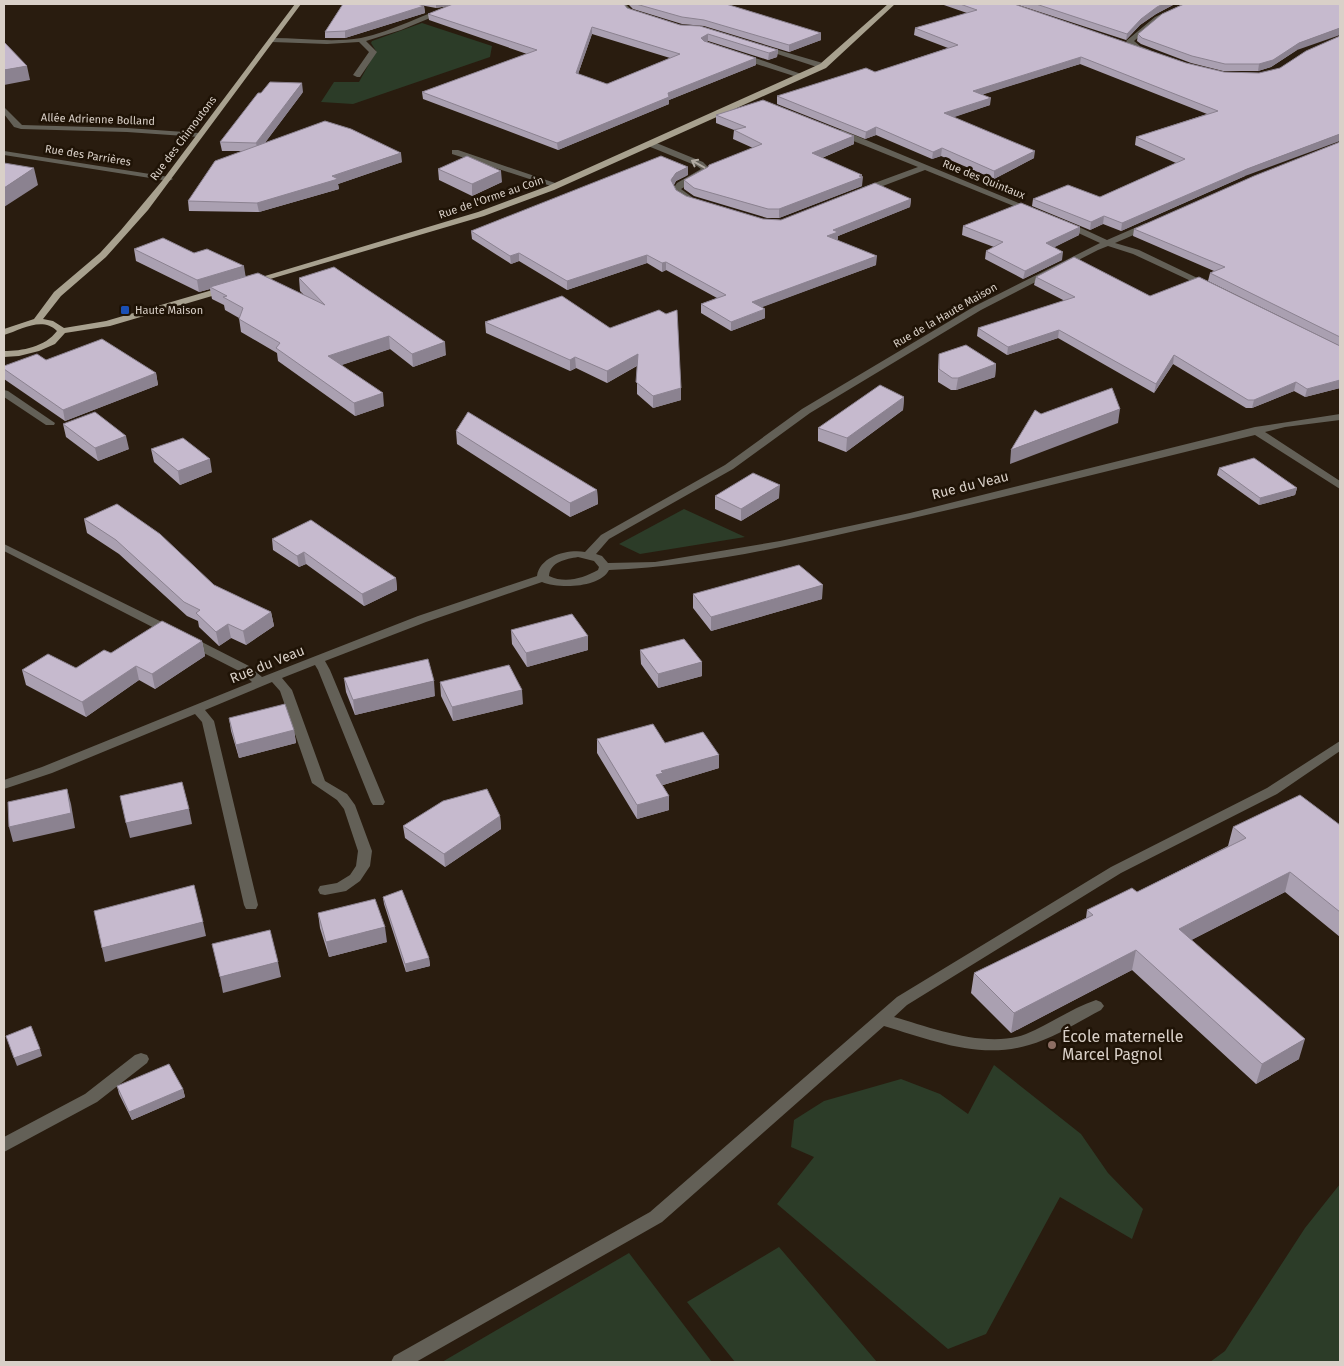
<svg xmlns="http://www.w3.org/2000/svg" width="1344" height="1366" font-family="'Fira Sans',sans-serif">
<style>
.green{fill:#2c3c28}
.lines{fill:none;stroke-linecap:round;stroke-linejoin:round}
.minor{fill:#636057;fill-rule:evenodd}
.major{fill:#a8a18f;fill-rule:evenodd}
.wall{fill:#aaa0b1;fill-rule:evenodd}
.shaded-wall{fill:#8b8290}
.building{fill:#c6bace;stroke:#8b8290;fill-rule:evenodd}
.oneway{stroke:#b0a9a0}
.transit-dot{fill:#1a4fb4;stroke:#1f1306;stroke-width:2}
.education-dot{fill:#8d6e63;stroke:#1f1306;stroke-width:2}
.labels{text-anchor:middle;stroke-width:5;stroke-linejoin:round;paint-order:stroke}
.far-street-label{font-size:11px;fill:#d9d0c8;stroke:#1f1306}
.far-poi-label{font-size:11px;fill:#d9d0c8;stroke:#1f1306;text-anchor:start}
.street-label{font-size:14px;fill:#d9d0c8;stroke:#1f1306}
.near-poi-label{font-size:16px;fill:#d9d0c8;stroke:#1f1306;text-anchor:start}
</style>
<rect width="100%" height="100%" fill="#291c0f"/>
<path class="green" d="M422,23L492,46L490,57L353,104L321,102L334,82H359L376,51L371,43L372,41Z
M684,509L745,537L640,554L619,544Z
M994,1065L1081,1134L1108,1173L1143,1209L1132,1239L1060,1197L986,1334L948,1349L777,1204L814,1157L791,1147L794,1120L824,1101L901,1079L940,1094L968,1114Z
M1340,1184V1362H1210L1225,1351L1305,1228Z
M779,1247L877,1362H735L687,1302Z
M629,1253L712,1362H442Z"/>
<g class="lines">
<path class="minor" d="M455,4H464L401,30L366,41L377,52L360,77H357L353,75L369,52L359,42L327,44L272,42L268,40L272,38C301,38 332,43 361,38C393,31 424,14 455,4Z
M620,4H626L632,11L646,16L643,18L628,13Z
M1183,4H1192L1160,19L1134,41L1140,46L1150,50V54L1134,50L1126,41L1155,17Z
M761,45L826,64L827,66L820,68L759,48L757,47Z
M738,54H744L807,76L800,78L738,58Z
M4,107L22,125L127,128L199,133L203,135L199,137L127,132L21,129L14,127L4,114Z
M836,130H842L1038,211L1031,213L925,170L867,192H861V188L918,167L836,134Z
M648,142H654L703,162L708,167L707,174L681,189L692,197V201C683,202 677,196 673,189L677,183L701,169L697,166L648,146Z
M452,150H458L561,185L554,187L452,154Z
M4,151L169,177L173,179L169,181L4,155Z
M1064,220L1107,240L1146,223H1152V227L1115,243L1139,250L1214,286L1212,288H1206L1133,254L1108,246L1098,250L981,310L810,413L733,469L609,539L596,554L602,556L608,563L655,562L780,541L910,513L1255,427L1340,414V420L1285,427L1265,432L1340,481V489L1255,435C1122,467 989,502 855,531C774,549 692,567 609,570C600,588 559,589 542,582L426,622L325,661L330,670L385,802L383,805H373L371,802L318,670L315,665L310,667L282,678L292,690L325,781L347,794L355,805L372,851L370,866L360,881L346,891L325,895L320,894L318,890L320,886L337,883L350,875L356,866L358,851L344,809L337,800L312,783L280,691L272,682L205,710L214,721L258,905L256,909H246L244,905L202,722L195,714L52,773L4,789V780L42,767L252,682L241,672L186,644L184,641L186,638H194L249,666L262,677L418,616L537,576C540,556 568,549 585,552L601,535L725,465L802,409L975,306L1100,243L1061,225L1060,223ZM578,557L594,561L599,567L598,570C583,578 566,584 549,576C550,562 566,559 578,557Z
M4,390L8,391L55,423L54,425H46L4,397Z
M4,544L176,629L178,632L172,636L168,635L4,551Z
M1340,741V751L1277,794L1121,873L907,1005L894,1017C932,1028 987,1049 1026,1034C1050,1024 1072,1008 1096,1000L1101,1002L1104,1006L1101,1010C1080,1021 1052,1039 1029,1045C980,1060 931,1040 884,1026L662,1222L416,1362H391L394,1356L650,1212L897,997L1111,867L1267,788Z
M141,1053L147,1055L149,1059L147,1063L97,1102L4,1152V1137L85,1094L135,1055Z"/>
<path class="major" d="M295,4H301L148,210L106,257L61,296L43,319L53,321L64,328L106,321L226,286L229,287V291L110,326L65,333L55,344L39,351L19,356L4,357V351C22,351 45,347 57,331C42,316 21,330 4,335V329L34,319L54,292L100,253L121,230L162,181Z
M888,4H895L826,68L554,190L484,216L253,284L250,285L245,282L478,212L548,186L820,64Z"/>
</g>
<path class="wall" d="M343,4H623L627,8L680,25L778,50L777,57L768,60L708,41L707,42L756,58V65L669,100V104L558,150L423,99L422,92L527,54L429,20L428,14L448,6L436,8L420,5L424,6L425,13L345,38H325V32ZM592,34L670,58L607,84L578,74Z
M628,4H726L821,40L789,52L704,26L682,24L633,9Z
M941,4H1014L1186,63L1224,72L1245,176L1121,231L1103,224L1090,230L1032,206L1033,199L1100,197L1176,163L1135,145L1136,137L1207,114L1080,64L983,94L990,105L953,117L1034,158L994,179L941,156L932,159L876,135L865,139L777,104V96L875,72L948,48L914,35L915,28L967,13Z
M1015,4H1184L1173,5L1156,14L1140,25L1126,40Z
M1138,34L1297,50L1271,67L1258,71H1223L1191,63L1141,44L1137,41Z
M303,92L264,144L402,162L338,184L339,189L259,212L189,211L188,201L242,151H222L220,142Z
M716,115L854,144L822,158L862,175V186L779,218H767L694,196L684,189V180L753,148L733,139L734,130L716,123Z
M1340,142V346L1208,281L1210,273L1214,271L1133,236L1134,229Z
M438,169L502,182L472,196L439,180Z
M688,175L676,181L674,185L676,190L686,196L763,219L781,220L911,199L910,207L838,236L837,240L876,265L761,307L765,318L731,331L701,313V304L717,298L666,270L662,272L647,263L567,290L519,261L511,264L472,239L471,231Z
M963,226L1080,227L1079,235L1054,247L1062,260L1023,279L985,259L986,251L994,247L962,235Z
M134,249L194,253L246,276L305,296L300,291L299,278L446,355L413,367L390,349L341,365L384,406L355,416L278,361L277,353L241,332L239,318L225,310L224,305L212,299L210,289L199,292L136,261Z
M1036,277L1150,296L1340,346V388L1305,397L1294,391L1252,408H1246L1173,364L1154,393L1058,338L1007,355L977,336L978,328L1065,301L1034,285Z
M562,296L681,388V400L653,408L637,394V366L607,383L576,368L570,371L486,333L485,322Z
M939,354L996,364L995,377L956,390H951L938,382V367Z
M46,360L156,373L158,385L65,421L4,379V366Z
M904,397L903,410L846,452L818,441V428Z
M63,424L129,449L98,461L66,437Z
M456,431L597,490L598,504L570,517L457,444Z
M151,449L212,472L180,485L154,462Z
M1219,468L1297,488L1295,495L1259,505L1217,475Z
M715,496L779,498L741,521L715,509Z
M84,519L214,585L271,612L274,626L246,645L231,638L219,646L199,627L198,621L187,616L119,554L87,533Z
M272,539L396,578L397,590L364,606L306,564L299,567L273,550Z
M693,594L822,599L711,631L693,608Z
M511,630L588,636V650L527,667L512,644Z
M202,641L205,656L155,689L139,680L86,717L26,685L22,670L76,668L111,653Z
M640,650L702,676L658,688L641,664Z
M344,678L435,696L355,715L346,692Z
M440,682L523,704L453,721L441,696Z
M229,718L294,730L296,743L239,758L231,731Z
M597,739L665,743L719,768L663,785V786L669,796V810L637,819L597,753Z
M500,816L501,829L445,867L405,838L403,826Z
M1340,825V937L1285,892L1191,940L1299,1059L1256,1084L1132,970L1011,1033L971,993L974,973L1086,918L1087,910L1137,892L1228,846L1233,827Z
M383,897L429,958L430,966L406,972L384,904Z
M318,913L387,942L329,957L320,928Z
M117,1086L183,1089L185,1097L132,1120L119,1094Z"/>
<path class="shaded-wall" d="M436,4H459L436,8Z
M1163,4H1184L1173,5L1156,14L1140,25L1126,40L1127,34L1141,19L1157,7Z
M424,6L425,13L345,38V31Z
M592,27V34L576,80V73Z
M1340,28V35L1297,50L1271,67L1258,71L1259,64L1299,43Z
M821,33V40L789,52V45Z
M708,34V41L701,44V38Z
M778,50L777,57L768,60L769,53Z
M1081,57L1080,64L972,98L973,91Z
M756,58V65L669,100V104L558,150L557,143L668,93Z
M27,66L30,80L4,85V70Z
M302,83L303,92L258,152L256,143Z
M991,98L990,105L943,121L944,113Z
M876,127V135L865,139L866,132Z
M1340,134V141L1245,176L1121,231L1122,223L1247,169Z
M854,136V144L812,162V153Z
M942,148L941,156L932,159L933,152Z
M1035,151L1034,158L994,179V171Z
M401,153L402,162L338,184L339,189L259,212L257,203L332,176Z
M688,167V175L676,181L671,188V180L676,173Z
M34,168L38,185L4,207V188Z
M501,171L502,182L472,196V184Z
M862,175V178L863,177L862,186L779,218V209Z
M911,199L910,207L838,236V240L827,236L833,230Z
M1104,216L1103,224L1090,230L1091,222Z
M1080,227L1079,235L1045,252L1046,243Z
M1063,252L1062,260L1023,279L1025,271Z
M519,253V261L511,264L510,256Z
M647,255V263L567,290V281Z
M877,256L876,265L752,311V302Z
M666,262V270L662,272V263Z
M244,266L246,279L210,287V289L199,292L197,280Z
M765,309V318L731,331V322Z
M1059,330L1058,338L1007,355L1008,347Z
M389,336L390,349L330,369L328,356Z
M445,342L446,355L413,367L412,354Z
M638,354V365L607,383V371Z
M1174,355L1173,364L1154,393L1156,384Z
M575,357L576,368L570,371V360Z
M996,364L995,377L956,390L958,378Z
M156,373L158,385L65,421L63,410Z
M1340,380V388L1305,397L1307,389Z
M1296,382L1294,391L1252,408L1254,400Z
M681,388V400L653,408V396Z
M383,393L384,406L355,416L354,403Z
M904,397L903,410L846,452L847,438Z
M1120,409L1118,423L1010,464L1011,450Z
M126,436L129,449L98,461L95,448Z
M210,459L212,472L180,485L178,471Z
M780,485L779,498L741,521V509Z
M1297,488L1295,495L1259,505L1260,498Z
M597,490L598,504L570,517V503Z
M304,552L306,564L299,567L297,556Z
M396,578L397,590L364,606L362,594Z
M823,585L822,599L711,631V617Z
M271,612L274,626L246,645L243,631Z
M228,624L231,638L219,646L216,632Z
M588,636V650L527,667L526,653Z
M202,641L205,656L155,689L152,674Z
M702,662V676L658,688V674Z
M136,666L139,680L86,717L82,702Z
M434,681L435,696L355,715L353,700Z
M522,690L523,704L453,721L452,707Z
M294,730L296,743L239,758L236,745Z
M719,755V768L663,785V787L656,775L661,771Z
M67,789L71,804L75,828L13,842L9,827Z
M669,796V810L637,819V805Z
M189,809L192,824L130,838L126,823Z
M500,816L501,829L445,867L444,854Z
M1290,872L1285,892L1174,949L1179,929Z
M203,922L206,936L105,962L102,948Z
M385,927L387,942L329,957L326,942Z
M1136,950L1132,970L1011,1033L1014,1013Z
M429,958L430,966L406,972L405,964Z
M278,962L281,977L223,993L220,977Z
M1305,1039L1299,1059L1256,1084L1262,1064Z
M40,1049L42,1056L17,1066L14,1058Z
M183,1089L185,1097L132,1120L129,1112Z"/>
<path class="building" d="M343,4H417L424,6L345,31L325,32Z
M453,4H624L627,8L680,25L700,26L778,50L769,53L708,34L701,38L704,41L756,58L668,93L669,97L557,143L422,92L537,50L428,14ZM592,27L680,54L607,84L576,73Z
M636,4H726L821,33L789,45L704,20L682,17Z
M960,4H1014L1186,63L1224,72L1259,73L1280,68L1306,51L1340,36V134L1247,169L1122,223L1104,216L1091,222L1033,199L1068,185L1100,197L1185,159L1136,137L1218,111L1081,57L973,91L991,98L944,113L1035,151L994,171L942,148L933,152L876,127L866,132L777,96L866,68L875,72L958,45L915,28L977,10Z
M1036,4H1163L1157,7L1141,19L1127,34Z
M1184,4H1340V28L1299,43L1273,60L1259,64H1225L1192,56L1142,38L1138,34L1162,14Z
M4,42L27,66L4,70Z
M270,82L302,83L256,143L220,142L258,93H261Z
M763,100L854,136L812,153L862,175L859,176L863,177L779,209H768L694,188L684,180L708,167L709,165L762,144L734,130L746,127L716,115Z
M325,121L351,129L401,153L332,176L338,179L257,203L188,201L215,161Z
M1340,142V337L1210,273L1225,267L1134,229L1254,176Z
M467,156L501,171L472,184L438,169Z
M661,156L688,167L676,173L671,180L676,190L686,196L763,219L781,220L875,183L911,199L833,230L838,232L827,236L877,256L752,302L765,309L731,322L701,304L726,295L666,262L662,263L647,255L567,281L519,253L510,256L471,231Z
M4,163L34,168L4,188Z
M1021,203L1080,227L1046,243L1063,252L1025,271L986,251L1003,242L963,226Z
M163,238L194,253L207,249L244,266L197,280L134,249Z
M1074,257L1150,296L1199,277L1340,346V380L1307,389L1296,382L1254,400H1248L1174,355L1156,384L1059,330L1008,347L978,328L1075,297L1036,277Z
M334,267L445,342L412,354L389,336L328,356L383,393L354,403L276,348L280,343L239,319L243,308L223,297L227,296L210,287L258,273L325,305L299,278Z
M562,296L610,328L659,310L666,314L677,310L681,388L653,396L636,382L638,354L607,371L575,357L570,360L485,322Z
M102,339L156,373L63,410L4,369V366L37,354L46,360Z
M966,345L996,364L958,378H952L939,369V354Z
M880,385L904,397L847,438L818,428Z
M1112,388L1120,409L1011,450L1035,410L1041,414Z
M95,412L126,436L95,448L63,424Z
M468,412L597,490L570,503L456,431Z
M183,438L210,459L178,471L151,449Z
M1254,458L1297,488L1260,498L1219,468Z
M753,473L780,485L741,509L715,496Z
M117,504L160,534L214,585L271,612L243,631L228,624L216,632L196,613L200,610L184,602L116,540L84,519Z
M311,520L396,578L362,594L304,552L297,556L272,539Z
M799,565L823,585L711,617L693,594Z
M572,614L588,636L526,653L511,630Z
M162,621L202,641L152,674L136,666L82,702L22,670L48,654L76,668L104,650L111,653Z
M684,639L702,662L658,674L640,650Z
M428,659L434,681L353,700L344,678Z
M509,665L522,690L452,707L440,682Z
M285,704L294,730L236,745L229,718Z
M653,724L665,743L703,732L719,755L661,771L663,773L656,775L669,796L637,805L597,739Z
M182,782L189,809L126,823L120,796Z
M67,789L71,813L9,827L8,802Z
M487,789L500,816L444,854L403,826L443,801Z
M1300,795L1340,825V912L1290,872L1179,929L1305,1039L1262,1064L1136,950L1014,1013L974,973L1093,915L1087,910L1132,888L1137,892L1246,838L1233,827Z
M194,885L203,922L102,948L94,911Z
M402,890L429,958L405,964L383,897Z
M375,899L385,927L326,942L318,913Z
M270,930L278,962L220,977L212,944Z
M31,1026L40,1049L14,1058L6,1036Z
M169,1064L183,1089L129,1112L117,1086Z"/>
<defs><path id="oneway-shaft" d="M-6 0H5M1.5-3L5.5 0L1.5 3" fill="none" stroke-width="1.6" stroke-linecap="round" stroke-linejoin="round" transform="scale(1.25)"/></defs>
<use class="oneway" href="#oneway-shaft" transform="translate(698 164) rotate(-151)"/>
<rect class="transit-dot" x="120" y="305" width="10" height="10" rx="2.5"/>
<circle class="education-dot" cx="1052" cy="1045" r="5"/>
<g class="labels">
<g class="far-street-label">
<text transform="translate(98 119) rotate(2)" y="4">Allée Adrienne Bolland</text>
<text transform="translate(183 138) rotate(-53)" y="4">Rue des Chimoutons</text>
<text transform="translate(88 155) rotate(9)" y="4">Rue des Parrières</text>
<text transform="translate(984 179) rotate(22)" y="4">Rue des Quintaux</text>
<text transform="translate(491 197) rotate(-19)" y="4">Rue de l'Orme au Coin</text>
<text transform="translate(945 315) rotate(-30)" y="4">Rue de la Haute Maison</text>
</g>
<g class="far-poi-label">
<text x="135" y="314">Haute Maison</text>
</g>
<g class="street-label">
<text transform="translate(970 485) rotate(-14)" y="5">Rue du Veau</text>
<text transform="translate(267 664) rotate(-22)" y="5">Rue du Veau</text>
</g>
<g class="near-poi-label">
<text x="1062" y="1042">École maternelle<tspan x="1062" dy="18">Marcel Pagnol</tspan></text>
</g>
</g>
<rect width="1344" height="1366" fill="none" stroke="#d9d0c8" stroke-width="10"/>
</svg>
